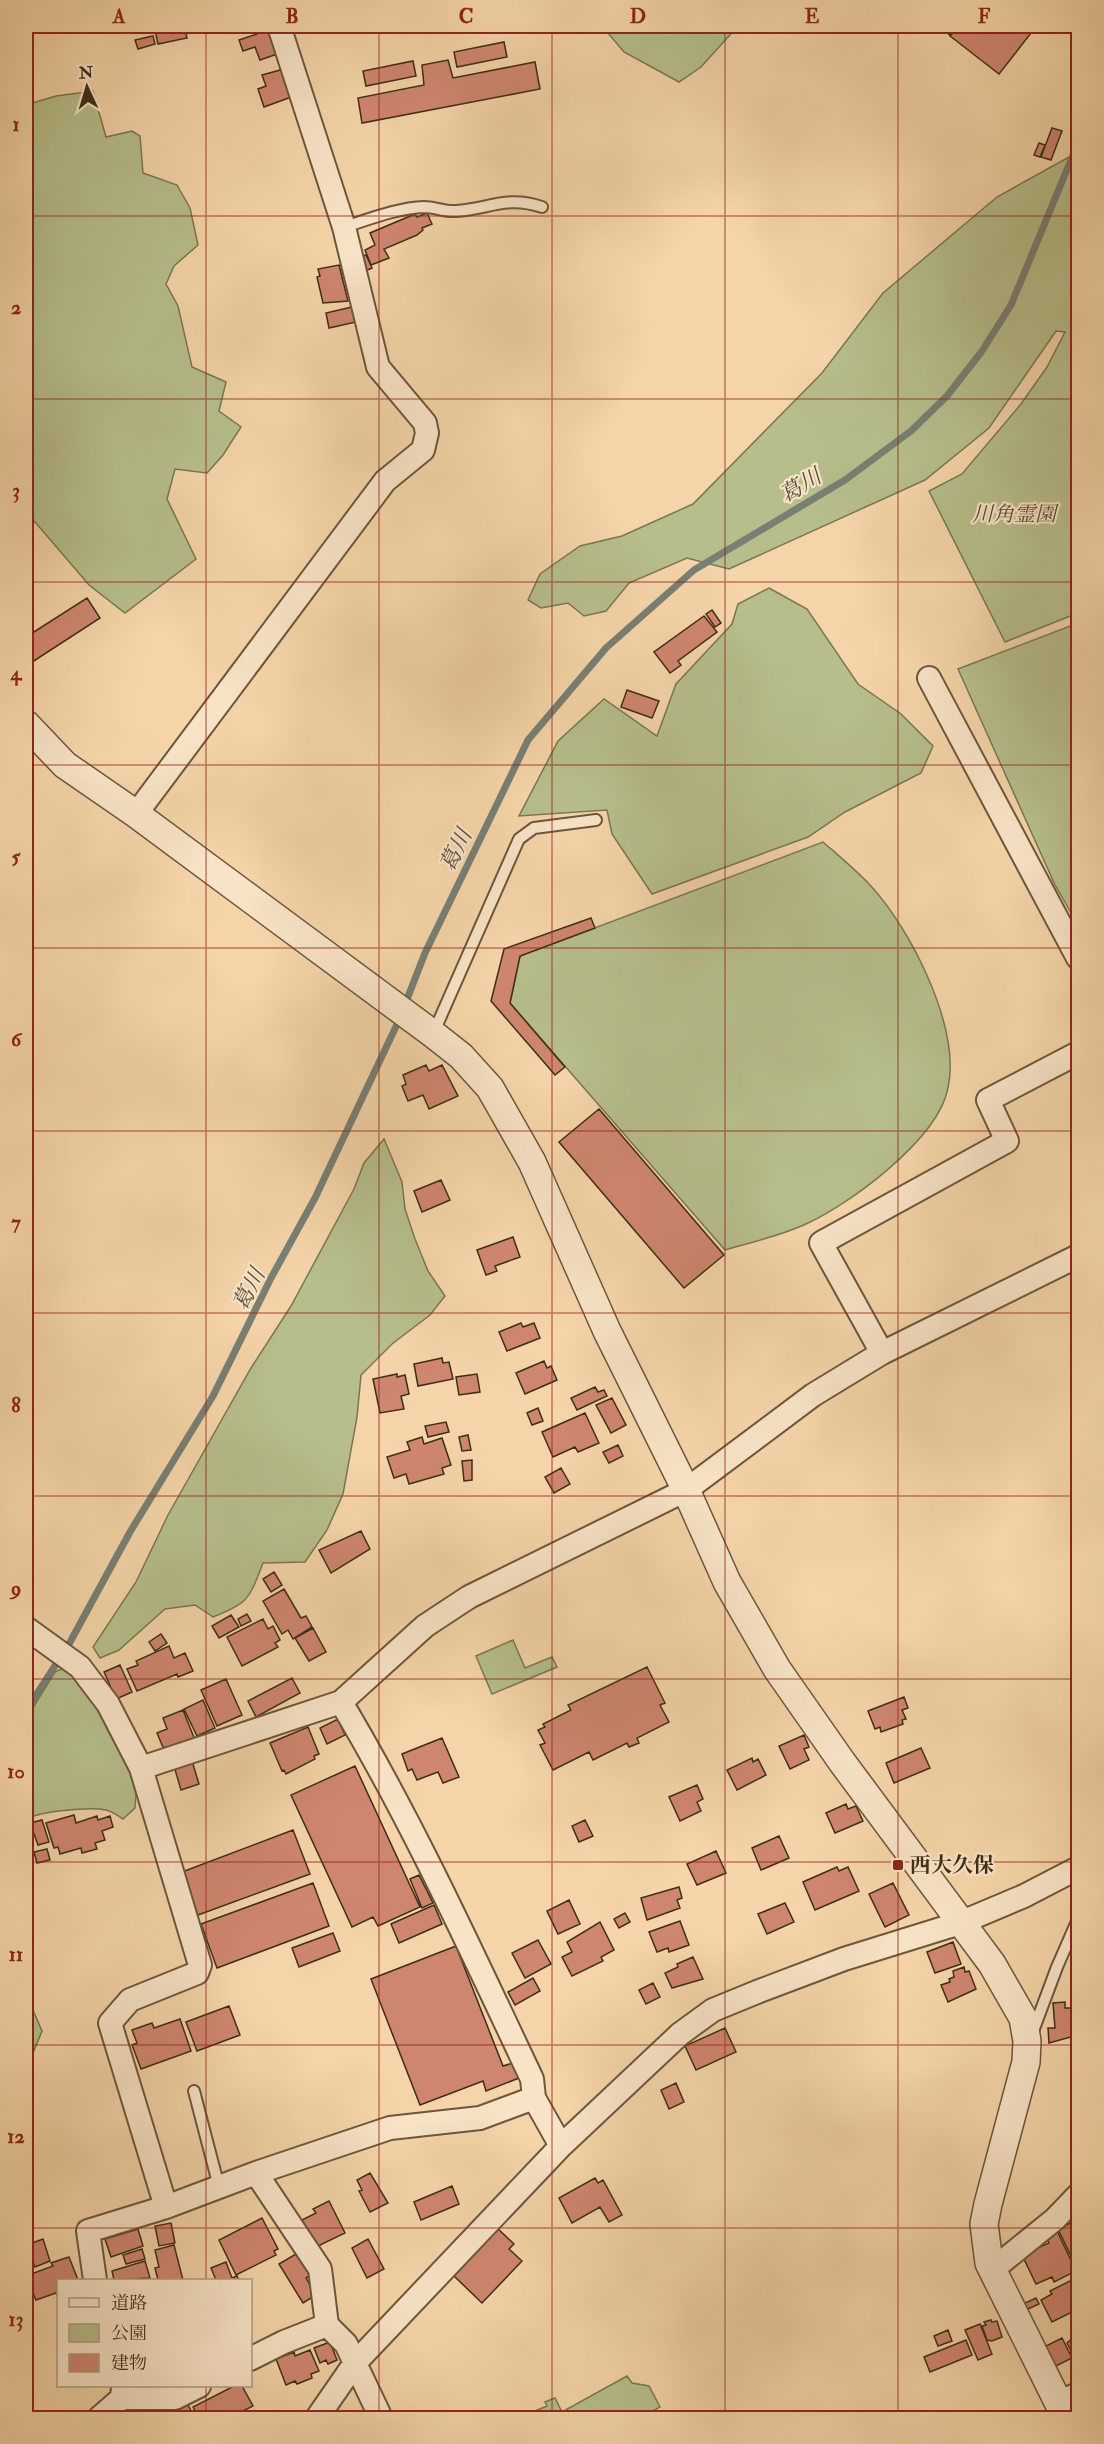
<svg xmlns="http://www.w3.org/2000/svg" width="1104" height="2444" font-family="'IM FELL Double Pica','Noto Serif JP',serif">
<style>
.green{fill:#b6be8b;stroke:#7a7652;stroke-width:1.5}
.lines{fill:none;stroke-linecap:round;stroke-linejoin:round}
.stream{stroke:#787f74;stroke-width:7}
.building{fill:#cf866f;stroke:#3e2d18;stroke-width:1.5}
.service-casing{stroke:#6c573c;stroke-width:14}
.minor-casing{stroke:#6c573c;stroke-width:26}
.tertiary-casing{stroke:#6c573c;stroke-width:30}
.service{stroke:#f8e3c6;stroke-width:10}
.minor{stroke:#f8e3c6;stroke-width:22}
.tertiary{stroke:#f8e3c6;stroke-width:27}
.grid{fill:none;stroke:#8f2418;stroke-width:1.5;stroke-opacity:0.55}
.poi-dot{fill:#8f2418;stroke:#f8e3c6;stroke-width:2}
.labels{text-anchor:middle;stroke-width:4.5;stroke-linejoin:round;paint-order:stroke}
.park-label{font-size:21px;font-style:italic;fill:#564a2f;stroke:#f8e3c6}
.poi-label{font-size:21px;font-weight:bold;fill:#3e2d18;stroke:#f8e3c6;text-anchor:start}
.water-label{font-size:22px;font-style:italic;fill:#564f3e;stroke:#f8e3c6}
.neatline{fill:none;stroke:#8f2418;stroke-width:2}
.grid-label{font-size:20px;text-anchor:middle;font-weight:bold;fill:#8f2418}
</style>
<rect width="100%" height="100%" fill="#f4d4a8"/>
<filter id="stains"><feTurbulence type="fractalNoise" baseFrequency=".00333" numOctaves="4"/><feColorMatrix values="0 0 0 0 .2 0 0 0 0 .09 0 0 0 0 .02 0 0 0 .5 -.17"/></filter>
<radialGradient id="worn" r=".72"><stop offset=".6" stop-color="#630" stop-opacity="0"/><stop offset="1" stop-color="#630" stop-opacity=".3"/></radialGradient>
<path class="green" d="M602,26H738L701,67L679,82L624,52Z
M93,91L106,137L132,131L140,136L143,173L177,185L190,208L198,245L174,266L166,284L178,306L192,367L226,382L219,411L241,427L223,455L207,473L175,469L167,499L196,559L125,613L89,585L35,522H26V105L56,96Z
M1078,152V613L1005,642L929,491L962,474L1021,404L1047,367L1065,332L1056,331L989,428L925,480L729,569L687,558L629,583L606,611L584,616L568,603L541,608L528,600L540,574L580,546L622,536L693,504L822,373L883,293L997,197Z
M769,588L807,609L858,684L901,714L933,746L921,773L845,812L808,837L652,894L612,834L607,810L519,816L558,741L604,699L657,736L676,684L732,624L738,604Z
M1078,623V925L1055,885L958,669Z
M823,842C839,856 856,870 870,885C911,929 961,1028 948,1088C938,1140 846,1208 799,1227C775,1237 749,1243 725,1250L510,1003L520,956Z
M384,1139L402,1182L405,1209L415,1239L428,1271L445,1296L430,1315L392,1344L361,1375L357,1417L343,1494L327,1530L305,1562L263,1563C249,1599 249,1603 213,1617L195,1605L165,1609L119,1650L100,1658L93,1647L136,1582L168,1515L251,1368L291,1306L354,1189L364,1163Z
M513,1640L525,1668L552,1657L557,1667L492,1694L476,1656Z
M67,1666L100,1706L127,1766L137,1777L135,1808L123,1819C118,1816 112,1811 106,1810C91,1807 36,1811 26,1820V1719L55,1672Z
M26,1994L42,2031L26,2070Z
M627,2376L632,2383L649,2386L660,2407L641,2418H518L547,2406L545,2402L555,2398L562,2412Z"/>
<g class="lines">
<path class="stream" d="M404,1007L425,953L528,740L606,648L694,570L845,480L911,431L947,396L982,351L1011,305L1078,143
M26,1711L69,1644L130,1532L213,1396L271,1278L315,1198L400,1018"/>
</g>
<path class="building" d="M154,26H197V30L186,33L187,38L158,44Z
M260,26H269L280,53L260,60L255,47L243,51L239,40L257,34L262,30Z
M937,26H958L950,35Z
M959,26H1021L1031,33L999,74L950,36Z
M153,36L155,44L138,49L135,40Z
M504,42L507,57L457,67L454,52Z
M448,60L453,78L535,62L540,89L362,123L358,98L424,85L422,65Z
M413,61L416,76L366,86L363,71Z
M284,69L294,96L264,107L258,89L266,86L262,75Z
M1052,128L1062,131L1051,160L1041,157Z
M1039,143L1045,145L1040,157L1034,155Z
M427,213L432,224L422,228L423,230L417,235L384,249L389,258L371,265L365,250L375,245L370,233L415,214L417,217Z
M366,255L372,268L365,271L360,257Z
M339,265L348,301L323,303L317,277L320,276L318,269Z
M352,307L356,322L329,328L326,313Z
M87,598L100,618L26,666V637Z
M712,610L721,623L715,627L706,614Z
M704,616L717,632L678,661L681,665L670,673L654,652Z
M627,690L659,701L652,718L621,707Z
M591,918L595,928L520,956L510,1003L565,1067L555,1075L491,1001L504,949Z
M426,1065L429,1071L442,1065L458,1096L429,1109L423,1095L408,1101L402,1086L406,1084L403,1075Z
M599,1109L724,1255L684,1288L559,1142Z
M441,1180L450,1200L422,1212L414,1191Z
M513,1237L520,1257L495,1266L497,1271L486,1275L477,1250Z
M521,1323L523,1327L534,1323L540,1338L507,1351L499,1332Z
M442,1358L443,1363L449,1362L453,1379L418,1386L414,1364Z
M544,1361L547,1368L551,1366L557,1380L525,1394L516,1373Z
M397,1374V1377L405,1375L409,1394L401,1396L404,1409L380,1413L373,1379Z
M477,1374L480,1392L459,1395L456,1377Z
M595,1387L598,1392L604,1390L607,1396L577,1410L571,1398Z
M612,1398L626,1425L611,1433L596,1405Z
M538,1408L543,1421L532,1425L527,1413Z
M585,1413L599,1443L578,1452L575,1447L553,1457L542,1432Z
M446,1422L449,1432L428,1437L425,1426Z
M468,1435L471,1450L462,1451L459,1437Z
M422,1437L424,1444L442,1438L451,1465L442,1468L444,1474L409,1484L406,1474L394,1478L387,1457L410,1450L407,1442Z
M618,1445L623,1456L609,1463L603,1452Z
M472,1460V1480L464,1481L462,1461Z
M561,1468L570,1484L554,1493L545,1477Z
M361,1531L370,1549L331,1573L319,1550Z
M274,1572L282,1585L271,1592L263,1579Z
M284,1589L301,1618L306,1616L312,1627L293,1639L288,1630L282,1634L263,1601Z
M247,1614L251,1621L241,1626L238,1619Z
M231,1615L239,1627L219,1638L212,1626Z
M263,1619L268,1629L273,1626L280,1640L275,1643L278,1647L242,1666L227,1637Z
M313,1628L326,1652L309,1661L295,1638Z
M161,1634L167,1643L155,1651L149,1642Z
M169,1646L174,1658L185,1653L193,1671L178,1677L177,1674L137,1691L127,1669L138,1665L136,1661Z
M120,1665L132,1692L116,1699L104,1672Z
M647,1667L665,1703L660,1705L669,1722L637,1738L639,1743L629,1747L627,1743L593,1760L589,1752L553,1770L540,1745L545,1743L538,1730L545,1727L543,1724L571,1710L568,1705Z
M292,1678L300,1693L256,1717L248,1701Z
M226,1679L242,1715L217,1726L201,1690Z
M904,1697L908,1708L902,1710L906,1719L902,1720L903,1724L881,1732L880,1727L875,1729L868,1711Z
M203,1700L215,1728L197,1736L184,1709Z
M183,1710L195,1740L165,1752L157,1733L167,1729L163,1718Z
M338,1719L345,1735L327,1744L320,1728Z
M308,1727L319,1754L314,1756L315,1759L286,1774L284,1770L282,1771L270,1743Z
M804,1735L809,1747L804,1749L809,1760L790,1769L779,1746Z
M442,1738L459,1777L443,1783L438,1772L417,1780L412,1769L408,1771L402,1754Z
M921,1748L930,1768L894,1783L886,1763Z
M752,1758L753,1762L758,1759L766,1775L737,1790L727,1770Z
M192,1761L199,1784L181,1790L174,1766Z
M355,1766L420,1907L378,1926L373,1917L352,1927L291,1795Z
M697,1785L703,1799L697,1802L701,1811L680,1821L669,1797Z
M846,1804L848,1809L856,1806L863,1821L835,1833L826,1813Z
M74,1815L76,1823L97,1816L98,1820L110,1816L113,1827L102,1831L105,1840L95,1843L97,1849L82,1853L81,1848L60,1854L58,1847L54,1848L46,1823Z
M42,1820L49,1842L38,1845L30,1823Z
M585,1820L593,1836L579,1842L572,1826Z
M293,1830L310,1874L198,1915L182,1872Z
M779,1836L789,1858L761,1870L752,1848Z
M47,1849L50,1860L37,1863L34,1852Z
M716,1851L726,1873L697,1885L687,1864Z
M837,1867L839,1871L848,1867L859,1891L815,1910L803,1882Z
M419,1875L433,1903L422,1908L410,1879Z
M313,1883L329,1926L217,1968L201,1924Z
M893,1883L909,1915L885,1927L869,1894Z
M679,1887L682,1898L677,1900L680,1908L647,1920L641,1898Z
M569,1900L580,1924L558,1934L547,1911Z
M785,1903L794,1922L767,1934L758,1914Z
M434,1905L442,1924L399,1943L391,1924Z
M625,1913L630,1922L619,1928L614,1919Z
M680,1921L689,1945L669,1952L668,1948L657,1952L649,1932Z
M600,1922L614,1950L601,1957L603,1961L572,1976L562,1957L572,1952L567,1942Z
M333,1933L340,1951L299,1967L292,1948Z
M538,1940L551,1964L525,1978L512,1953Z
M953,1942L961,1964L935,1973L927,1952Z
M456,1946L503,2066L513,2063L519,2078L486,2091L483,2081L420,2105L371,1979Z
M693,1957L703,1979L672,1988L665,1973L678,1967L677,1964Z
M964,1967L965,1972L969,1971L976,1989L948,2002L941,1985L950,1982L949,1979L954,1977L953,1971Z
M533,1978L540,1991L515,2005L508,1992Z
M653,1983L660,1997L646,2004L639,1990Z
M1065,2002V2008H1073L1074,2024L1078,2019V2035L1049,2043L1048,2028H1055L1053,2003Z
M229,2006L240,2035L197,2051L186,2022Z
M180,2019L191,2051L141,2069L132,2045L137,2043L132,2030L152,2023L154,2028Z
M725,2028L736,2052L696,2070L685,2046Z
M676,2083L684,2102L669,2109L661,2090Z
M370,2173L388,2203L370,2212L359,2191L362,2190L357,2180Z
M595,2178L598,2183L603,2180L622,2215L609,2222L600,2207L572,2223L559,2198Z
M452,2186L459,2204L421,2220L414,2202Z
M329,2201L345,2233L314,2248L300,2221L316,2213L313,2209Z
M1078,2215V2250L1070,2254L1058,2229L1077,2220L1075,2217Z
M262,2218L278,2249L274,2251L276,2255L236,2275L219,2240Z
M171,2223L175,2243L159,2246L155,2226Z
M495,2226L514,2244L509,2249L522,2261L482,2303L454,2276L487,2241L484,2238Z
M138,2229L143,2246L111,2257L105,2239Z
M1057,2231L1076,2271L1054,2282L1052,2277L1036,2284L1022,2255L1049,2243L1046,2237Z
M43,2239L50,2261L35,2267L27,2245Z
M368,2239L384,2269L367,2278L352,2248Z
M174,2245L183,2280H158L155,2268L159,2267L155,2250Z
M142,2249L145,2259L126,2264L123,2255Z
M301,2251L314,2273L306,2278L316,2295L303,2303L279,2264Z
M69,2257L78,2280H58V2296L56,2293L36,2300L26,2276L53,2266L51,2263Z
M145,2261L150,2278L114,2280L112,2271Z
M226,2262L232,2278L237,2276L239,2280H216L211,2268Z
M1078,2277V2309L1052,2322L1041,2300L1052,2294L1050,2291Z
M1036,2298L1039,2304L1026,2310L1023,2304Z
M991,2320L992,2322L997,2321L1002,2337L992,2341L987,2340L982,2326L986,2325L984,2322Z
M980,2324L992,2354L978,2360L965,2330Z
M948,2330L952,2341L938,2346L934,2336Z
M1078,2334V2357L1075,2359L1067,2343Z
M1062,2338L1072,2358L1054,2367L1044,2347Z
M966,2340L972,2355L930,2372L924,2357Z
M330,2342L337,2360L328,2364L326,2360L320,2363L314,2348Z
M310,2350L319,2371L311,2374L312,2378L297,2384L295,2381L286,2385L276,2359L294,2352L295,2356Z
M234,2386H242L253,2406L229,2418H199L193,2407Z
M187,2403L195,2418H161L160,2417Z
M148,2407L154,2418H126Z"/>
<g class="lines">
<g class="service-casing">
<path id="service" d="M344,227C370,219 397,208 424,207C435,207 445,212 456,211C489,209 507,195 542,207
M433,1034L519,839L534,828L596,820
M1032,2034L1057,1967L1078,1919
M194,2091L219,2187"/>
</g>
<g class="minor-casing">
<path id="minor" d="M929,678L1078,958
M136,814L385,481L423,450L427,433L425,423L378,367L344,227L279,26
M882,1353L821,1243L1007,1141L988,1100L1078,1053
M26,1628L80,1667L108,1704L141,1768L200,1965L197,1973L130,2000L110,2023L166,2207
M341,1702C413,1823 472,1952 532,2079L534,2098L561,2146
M141,1768L341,1702L425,1626L469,1597L686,1490L813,1395L882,1353L1078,1256
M256,2173L320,2269L327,2325L346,2344L381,2418
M992,2270L1055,2219L1078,2195
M95,2280L88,2231L166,2207L256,2173L390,2128L480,2118L534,2098
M250,2359L284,2342L327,2325
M122,2398H175L199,2386
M1057,2403L1078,2394
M99,2418L122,2398L123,2386
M317,2418L355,2363L561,2146L680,2034L713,2010L757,1992L844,1959L960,1923L1024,1896L1078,1868"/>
</g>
<g class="tertiary-casing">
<path id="tertiary" d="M26,724L65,765L136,814L433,1034L461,1056L490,1088L532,1162L607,1331L686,1490L727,1582L777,1669L842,1762L992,1964L1023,2018L1027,2041L1026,2062L988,2204L984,2224L989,2263L1066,2418"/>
</g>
<use href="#service" class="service"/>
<use href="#minor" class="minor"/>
<use href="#tertiary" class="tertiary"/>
</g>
<path class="grid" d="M206,26V2280M379,26V2418M552,26V2418M725,26V2418M898,26V2418M26,216H1078M26,399H1078M26,582H1078M26,765H1078M26,948H1078M26,1131H1078M26,1313H1078M26,1496H1078M26,1679H1078M26,1862H1078M26,2045H1078M26,2228H1078M206,2386V2418"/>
<rect class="poi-dot" x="892" y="1859" width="12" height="12" rx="3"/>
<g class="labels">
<g class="park-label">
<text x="1014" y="521">川角霊園</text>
</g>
<g class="poi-label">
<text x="910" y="1872">西大久保</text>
</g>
<g class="water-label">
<text transform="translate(800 485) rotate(-31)" y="8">葛川</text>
<text transform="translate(455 850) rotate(-64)" y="8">葛川</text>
<text transform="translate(248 1289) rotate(-63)" y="8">葛川</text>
</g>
</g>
<rect width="1104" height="2444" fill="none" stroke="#f4d4a8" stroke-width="66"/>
<rect x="57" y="2279" width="195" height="108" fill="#f8e3c6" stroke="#ae9a80" stroke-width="1.5"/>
<rect x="69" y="2298" width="30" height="9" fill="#f8e3c6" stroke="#ae9a80" stroke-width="1.5"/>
<text x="111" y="2309" font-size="18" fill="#3e2d18">道路</text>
<rect x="69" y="2324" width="30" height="18" fill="#b6be8b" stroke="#ae9a80" stroke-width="1.5"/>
<text x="111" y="2339" font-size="18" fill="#3e2d18">公園</text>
<rect x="69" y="2354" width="30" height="18" fill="#cf866f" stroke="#ae9a80" stroke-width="1.5"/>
<text x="111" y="2369" font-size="18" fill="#3e2d18">建物</text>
<g transform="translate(87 87) rotate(356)" stroke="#f8e3c6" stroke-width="4.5" paint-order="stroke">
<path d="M0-4.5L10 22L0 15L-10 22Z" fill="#3e2d18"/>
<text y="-9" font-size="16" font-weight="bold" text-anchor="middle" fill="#3e2d18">N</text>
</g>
<rect x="33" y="33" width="1038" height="2378" class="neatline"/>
<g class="grid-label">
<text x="119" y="23">A</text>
<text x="292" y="23">B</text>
<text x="466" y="23">C</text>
<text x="638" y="23">D</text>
<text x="812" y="23">E</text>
<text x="984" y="23">F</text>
<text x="16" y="131">1</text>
<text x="16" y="314">2</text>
<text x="16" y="497">3</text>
<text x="16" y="680">4</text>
<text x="16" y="863">5</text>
<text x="16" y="1046">6</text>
<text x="16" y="1229">7</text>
<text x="16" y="1412">8</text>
<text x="16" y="1595">9</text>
<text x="16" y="1778">10</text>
<text x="16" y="1961">11</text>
<text x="16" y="2143">12</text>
<text x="16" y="2326">13</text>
</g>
<rect width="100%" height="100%" filter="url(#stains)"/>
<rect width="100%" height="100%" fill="url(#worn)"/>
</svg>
